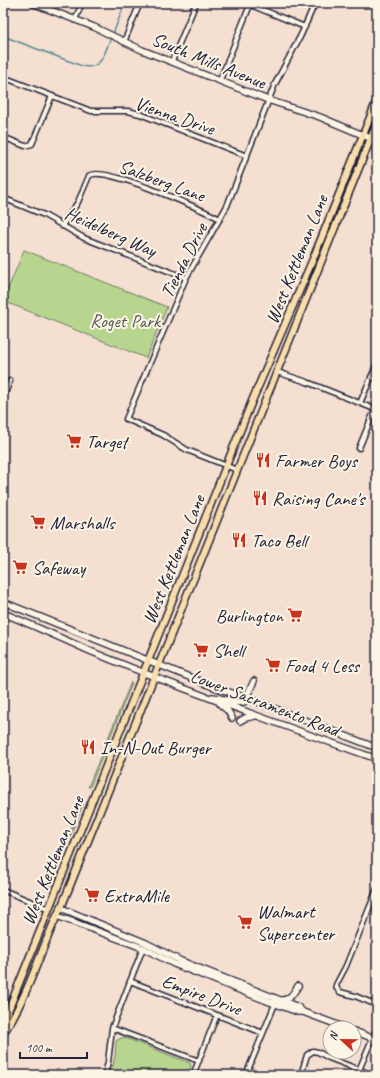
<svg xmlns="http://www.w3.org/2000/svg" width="380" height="1078" font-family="Caveat,sans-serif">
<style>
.green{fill:#b7d58e;stroke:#6c7c64}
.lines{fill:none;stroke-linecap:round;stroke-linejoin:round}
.stream{stroke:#578896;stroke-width:1.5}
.street-casing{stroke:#22223b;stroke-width:7}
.secondary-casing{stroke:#22223b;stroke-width:8}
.primary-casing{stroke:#22223b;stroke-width:9}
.street{stroke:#fcf5e5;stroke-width:4}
.secondary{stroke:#fcf5e5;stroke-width:5.5}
.primary{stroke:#f9deab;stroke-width:6}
.labels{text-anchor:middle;stroke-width:4;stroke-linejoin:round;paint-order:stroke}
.street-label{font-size:19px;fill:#22223b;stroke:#fcf5e5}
.park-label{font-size:19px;fill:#4f5854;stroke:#fcf5e5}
.poi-label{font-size:19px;fill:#22223b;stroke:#fcf5e5;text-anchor:start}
</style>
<rect width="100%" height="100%" fill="#f5dfd1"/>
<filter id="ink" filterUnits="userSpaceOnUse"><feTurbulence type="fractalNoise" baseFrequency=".025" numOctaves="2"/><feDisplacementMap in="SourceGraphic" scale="8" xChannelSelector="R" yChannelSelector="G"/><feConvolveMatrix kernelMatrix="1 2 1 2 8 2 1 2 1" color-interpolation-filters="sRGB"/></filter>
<g filter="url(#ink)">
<path class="green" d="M24,250L167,307L146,358L3,301Z
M131,682L132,683L90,787H88Z
M82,803L83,804L50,887H48Z
M123,1037L190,1063L191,1066L188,1075H111L115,1056L116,1041Z"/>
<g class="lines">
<path class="stream" d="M113,34L125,3
M3,36L82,66C102,71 105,52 111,37"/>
<g class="street-casing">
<path id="street" d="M246,3L305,27
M75,20L82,3
M124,42L140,3
M172,61L196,3
M3,77L91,111H128L140,114L247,156
M220,80L250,5
M3,137L25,146L32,144L52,96
M3,198L44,215L84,238L186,278
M62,226L78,202L89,176C102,164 203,210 220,219
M277,372L307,382L377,410
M371,377L377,378
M3,399L10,381
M360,403L377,364
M359,448L375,409
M237,470L187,450L163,435L126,419L186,278L227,206L275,84L301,35L315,3
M377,889L346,966L336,985L337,989L340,992L355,996L377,1005
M3,890L49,909
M130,981L263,1033
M112,1028L199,1061
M105,1075L108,1062L112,1028L143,948
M193,1075L217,1015
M246,1075L275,1004
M301,1075L307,1055L313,1051L318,1052L329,1058L373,1075
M357,1075L377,1027"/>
</g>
<g class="secondary-casing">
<path id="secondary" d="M32,3L94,27L142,50L268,100L320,117L377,141
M3,602L214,687L247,698L377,748
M3,613C32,625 61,638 90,651C184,690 281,725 377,759
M212,697C223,697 235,705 244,702L254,681
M220,704L228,711L232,718
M240,721L245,718L255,716
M61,908L146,943L181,961L298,1007L303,1012
M57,916L143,948L174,964L270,1002L298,1012H303L346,1028
M282,1000C290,1000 294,992 298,986
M354,1031L377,1040"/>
</g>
<g class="primary-casing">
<path id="primary" d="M6,1029C31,990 42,944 63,903L377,123
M4,1032L6,1016L252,401L313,259L377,100"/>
</g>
<use href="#street" class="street"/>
<use href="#secondary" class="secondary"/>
<use href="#primary" class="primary"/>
</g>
</g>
<defs>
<g id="supermarket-bare" transform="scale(1.2)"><path d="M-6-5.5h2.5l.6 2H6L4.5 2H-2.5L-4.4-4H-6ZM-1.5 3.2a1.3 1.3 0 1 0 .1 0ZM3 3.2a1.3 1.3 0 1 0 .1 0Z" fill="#c8321e" stroke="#fcf5e5" stroke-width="2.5" paint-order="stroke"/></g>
<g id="restaurant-bare" transform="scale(1.2)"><path d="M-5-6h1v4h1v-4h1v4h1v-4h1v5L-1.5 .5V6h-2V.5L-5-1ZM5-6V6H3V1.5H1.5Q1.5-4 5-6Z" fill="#c8321e" stroke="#fcf5e5" stroke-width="2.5" paint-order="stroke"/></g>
</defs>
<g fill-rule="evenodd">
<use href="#supermarket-bare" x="74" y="441"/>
<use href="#restaurant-bare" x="263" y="460"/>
<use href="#restaurant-bare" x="260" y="498"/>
<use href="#supermarket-bare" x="38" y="522"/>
<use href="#restaurant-bare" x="239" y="540"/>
<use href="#supermarket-bare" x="20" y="567"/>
<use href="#supermarket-bare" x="295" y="615"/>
<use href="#supermarket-bare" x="201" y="650"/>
<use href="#supermarket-bare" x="273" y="665"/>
<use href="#restaurant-bare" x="88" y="747"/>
<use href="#supermarket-bare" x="92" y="895"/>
<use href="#supermarket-bare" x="245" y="922"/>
</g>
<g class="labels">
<g class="street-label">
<text transform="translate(209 60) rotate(22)" y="7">South Mills Avenue</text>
<text transform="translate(175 115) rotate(19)" y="7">Vienna Drive</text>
<text transform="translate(162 180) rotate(20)" y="7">Salzberg Lane</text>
<text transform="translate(111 231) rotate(24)" y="7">Heidelberg Way</text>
<text transform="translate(296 259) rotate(-68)" y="7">West Kettleman Lane</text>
<text transform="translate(183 260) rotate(-63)" y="7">Tienda Drive</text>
<text transform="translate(173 559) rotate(-68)" y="7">West Kettleman Lane</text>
<text transform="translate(265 702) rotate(21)" y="7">Lower Sacramento Road</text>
<text transform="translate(52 860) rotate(-68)" y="7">West Kettleman Lane</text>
<text transform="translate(202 994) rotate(21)" y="7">Empire Drive</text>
</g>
<g class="park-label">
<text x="125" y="327">Roget Park</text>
</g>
<g class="poi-label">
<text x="86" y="448">Target</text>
<text x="275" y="467">Farmer Boys</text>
<text x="272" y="505">Raising Cane's</text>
<text x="50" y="529">Marshalls</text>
<text x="251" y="547">Taco Bell</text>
<text x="32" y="574">Safeway</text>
<text x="283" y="622" text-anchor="end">Burlington</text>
<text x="213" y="657">Shell</text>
<text x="285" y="672">Food 4 Less</text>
<text x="100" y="754">In-N-Out Burger</text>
<text x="104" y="902">ExtraMile</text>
<text x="257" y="918">Walmart<tspan x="257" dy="22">Supercenter</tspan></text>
</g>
</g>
<rect width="380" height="1078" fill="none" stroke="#fcf5e5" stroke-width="16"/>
<rect x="8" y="8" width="364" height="1062" fill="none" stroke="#22223b" stroke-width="1.5" filter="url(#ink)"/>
<g transform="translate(342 1040) rotate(292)"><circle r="19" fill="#fcf5e5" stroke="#a5a1a1"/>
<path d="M0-3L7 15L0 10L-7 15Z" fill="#c8321e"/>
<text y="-6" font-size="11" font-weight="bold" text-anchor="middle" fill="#22223b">N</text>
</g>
<path d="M20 1052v6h67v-6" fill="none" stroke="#22223b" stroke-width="2"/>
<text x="26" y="1052" font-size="12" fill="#22223b" stroke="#fcf5e5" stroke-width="3" paint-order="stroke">100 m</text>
</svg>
